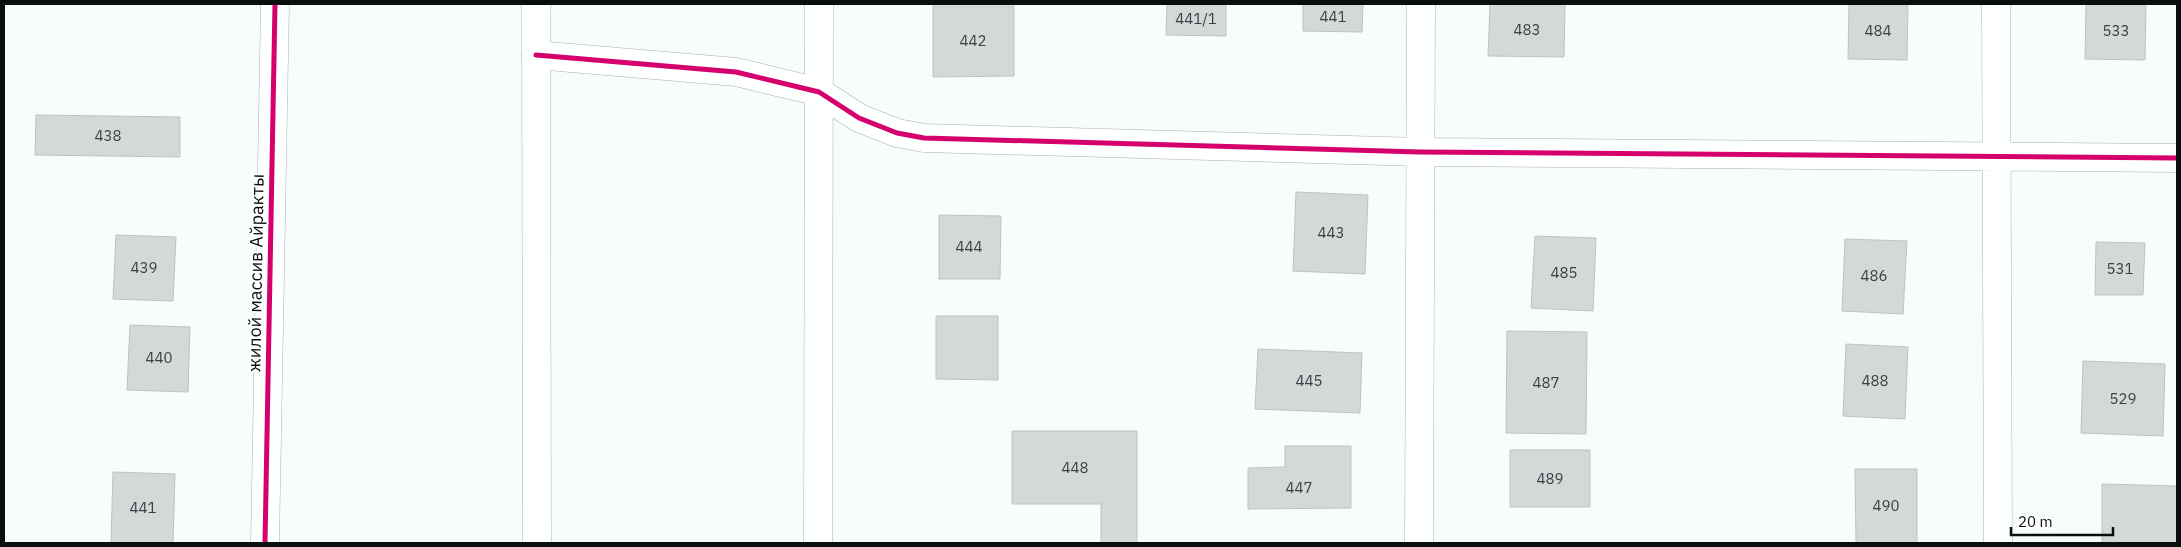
<svg xmlns="http://www.w3.org/2000/svg" width="2181" height="547" font-family="'IBM Plex Sans',sans-serif">
<style>
.building{fill:#d4d8d9;stroke:#bec2c3}
.lines{fill:none;stroke-linecap:round;stroke-linejoin:round}
.minor-casing{stroke:#acb0b0;stroke-width:29}
.major-casing{stroke:#acb0b0;stroke-width:29}
.minor{stroke:#feffff;stroke-width:28}
.major{stroke:#feffff;stroke-width:28}
.cycleway-casing{stroke:#fff;stroke-width:8}
.cycleway{stroke:#d6006c;stroke-width:5}
.labels{text-anchor:middle;stroke-width:4;stroke-linejoin:round;paint-order:stroke}
.number-label{font-size:15px;fill:#3d4042}
.street-label{font-size:18px;fill:#0b0e0f;stroke:#fff}
</style>
<rect width="100%" height="100%" fill="#f7fcfd"/>
<path class="building" d="M1167,4H1226V36L1166,35Z
M1303,4H1363L1362,32L1303,31Z
M1490,4H1565L1564,57L1488,56Z
M1849,4H1908L1907,60L1848,59Z
M2086,4H2146L2145,60L2085,59Z
M933,6H1014V76L933,77Z
M36,115L180,117V157L35,155Z
M1296,192L1368,195L1365,274L1293,271Z
M939,215L1001,216L1000,279H939Z
M116,235L176,237L173,301L113,299Z
M1535,236L1596,238L1593,311L1531,308Z
M1845,239L1907,241L1903,314L1842,311Z
M2096,242L2145,243L2143,295H2095Z
M936,316H998V380L936,379Z
M130,325L190,327L188,392L127,390Z
M1507,331L1587,332L1586,434L1506,433Z
M1846,344L1908,347L1905,419L1843,416Z
M1258,349L1362,353L1360,413L1255,409Z
M2083,361L2165,364L2163,436L2081,433Z
M1012,431H1137V543H1101V504H1012Z
M1285,446H1351V508L1248,509V468L1285,467Z
M1510,450H1590V507H1510Z
M1855,469H1917V543H1856Z
M113,472L175,474L173,543H111Z
M2102,484L2177,486V543H2102Z"/>
<g class="lines">
<g class="minor-casing">
<path id="minor" d="M1996,4L1998,543
M536,55L736,72L819,92L859,118L897,133L924,138L1420,152L2177,158
M265,543L275,4
M818,543L819,4
M1419,543L1421,4"/>
</g>
<g class="major-casing">
<path id="major" d="M536,4L537,543"/>
</g>
<use href="#minor" class="minor"/>
<use href="#major" class="major"/>
<g class="cycleway-casing">
<path id="cycleway" d="M536,55L736,72L819,92L859,118L897,133L924,138L1420,152L2177,158
M265,543L275,4"/>
</g>
<use href="#cycleway" class="cycleway"/>
</g>
<g class="labels">
<g class="number-label">
<text x="1333" y="22">441</text>
<text x="1196" y="24">441/1</text>
<text x="1527" y="35">483</text>
<text x="1878" y="36">484</text>
<text x="2116" y="36">533</text>
<text x="973" y="46">442</text>
<text x="108" y="141">438</text>
<text x="1331" y="238">443</text>
<text x="969" y="252">444</text>
<text x="144" y="273">439</text>
<text x="2120" y="274">531</text>
<text x="1564" y="278">485</text>
<text x="1874" y="281">486</text>
<text x="159" y="363">440</text>
<text x="1309" y="386">445</text>
<text x="1875" y="386">488</text>
<text x="1546" y="388">487</text>
<text x="2123" y="404">529</text>
<text x="1075" y="473">448</text>
<text x="1550" y="484">489</text>
<text x="1299" y="493">447</text>
<text x="1886" y="511">490</text>
<text x="143" y="513">441</text>
</g>
<g class="street-label">
<text transform="translate(256 273) rotate(-89)" y="6">жилой массив Айракты</text>
</g>
</g>
<rect width="2181" height="547" fill="none" stroke="#0b0e0f" stroke-width="10"/>
<path d="M2011 527v8h102v-8" fill="none" stroke="#0b0e0f" stroke-width="2.5"/>
<text x="2018" y="527" font-size="15" fill="#0b0e0f" stroke="#ffffff" stroke-width="4" paint-order="stroke">20 m</text>
</svg>
